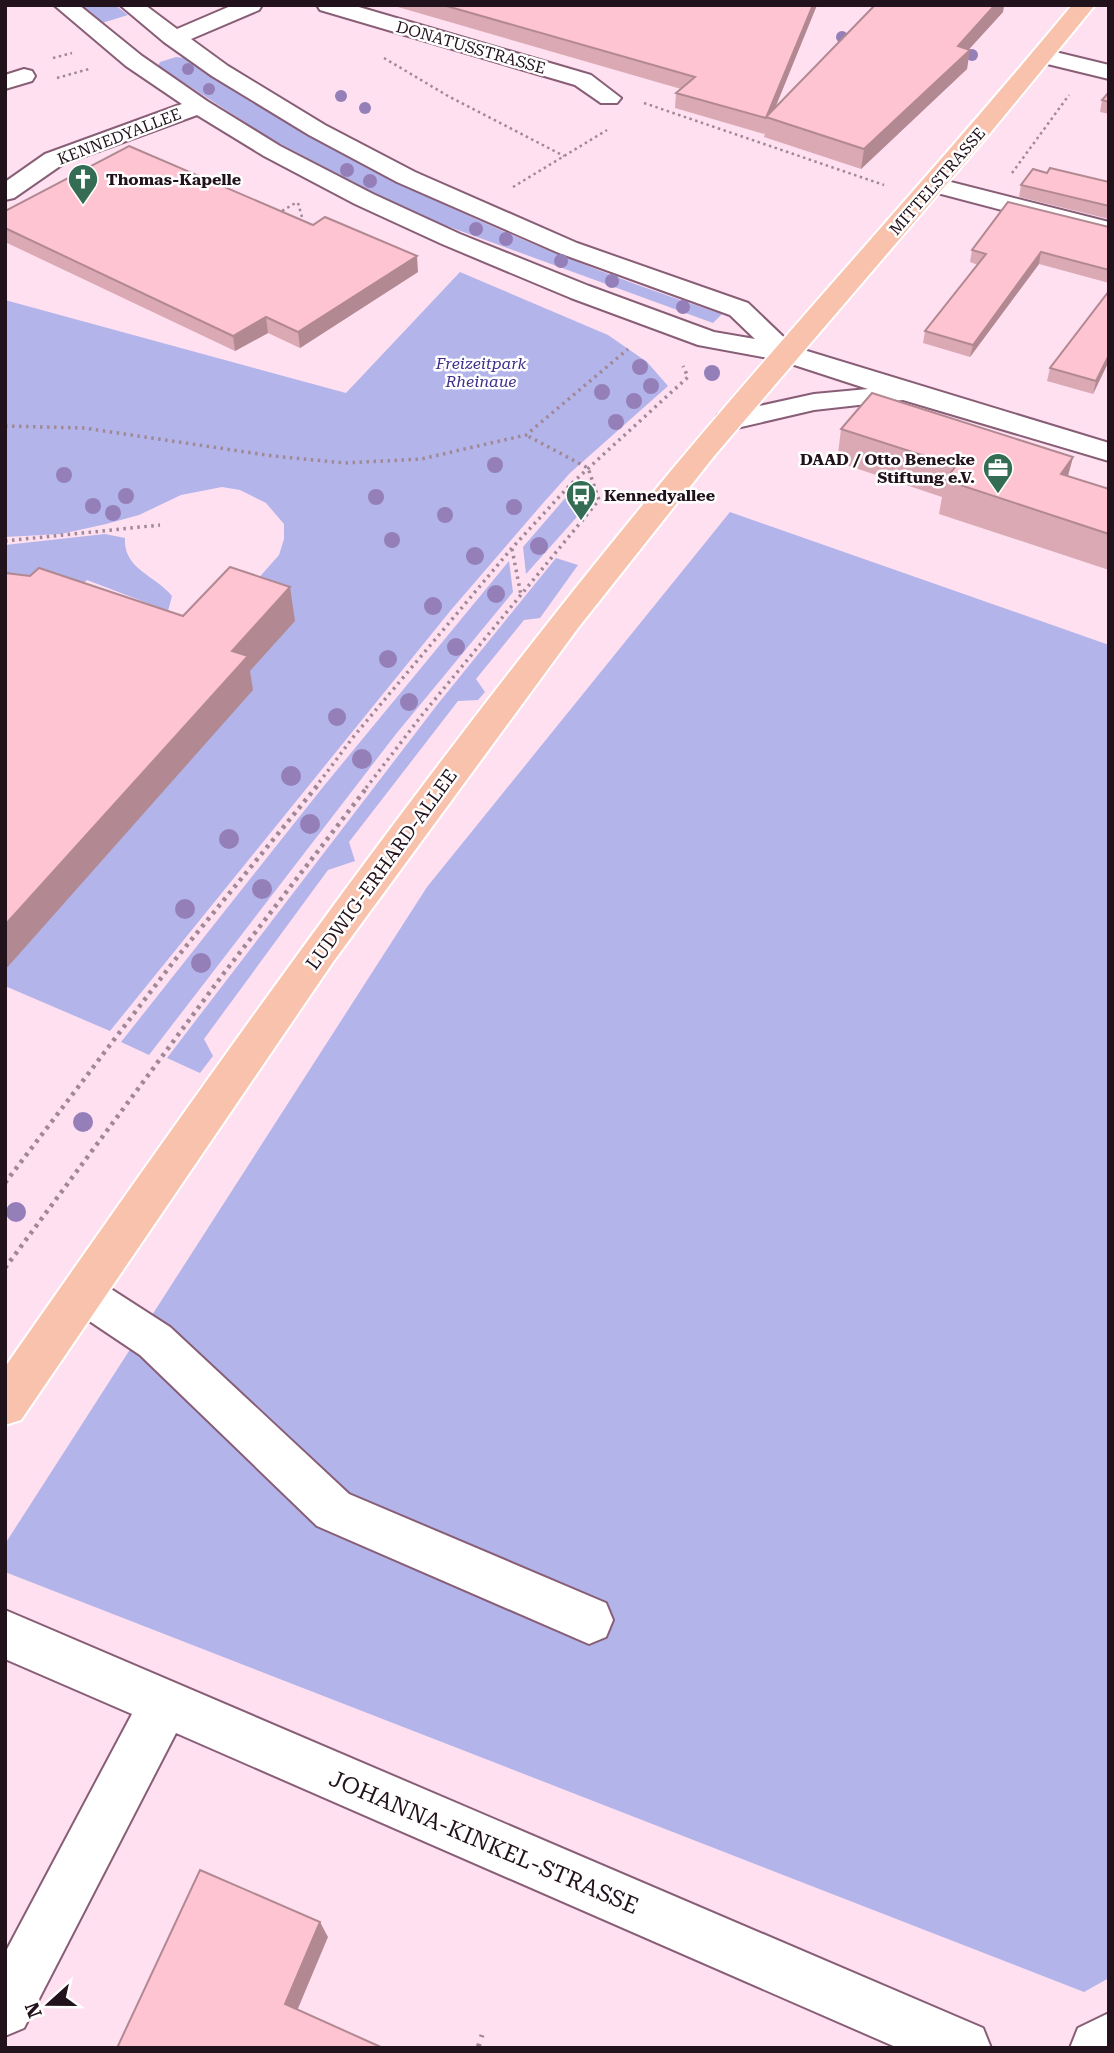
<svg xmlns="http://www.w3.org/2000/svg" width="1114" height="2053" font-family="'Roboto Serif',serif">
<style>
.green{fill:#b3b4ea}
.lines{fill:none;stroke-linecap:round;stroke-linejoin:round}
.minor-casing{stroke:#885e76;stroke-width:4}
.major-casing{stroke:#fff;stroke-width:4}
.path-far3{stroke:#a08895;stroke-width:2.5;stroke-dasharray:2.5 3.5;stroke-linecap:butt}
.path-far2{stroke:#a08895;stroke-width:3.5;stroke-dasharray:2.5 4.5;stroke-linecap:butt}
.path-far1{stroke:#a08895;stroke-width:4.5;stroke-dasharray:3.5 5;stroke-linecap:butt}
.path{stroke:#a08895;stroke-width:5;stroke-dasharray:4.5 7;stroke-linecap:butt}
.minor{fill:#fff;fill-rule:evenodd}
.major{fill:#f8c2ac;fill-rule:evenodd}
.tree{fill:#947fb9}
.wall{fill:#dba9b4}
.shaded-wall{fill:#b28992}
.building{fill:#ffc4d1;stroke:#b28992;stroke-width:2}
.labels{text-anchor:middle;stroke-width:5;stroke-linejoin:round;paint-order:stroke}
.far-street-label{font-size:16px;fill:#22121b;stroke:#fff}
.far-poi-label{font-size:16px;font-weight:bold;fill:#22121b;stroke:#fff;text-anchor:start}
.far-park-label{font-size:16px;font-style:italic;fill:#3d2f8b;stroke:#fff}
.street-label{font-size:19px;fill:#22121b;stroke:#fff}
.near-street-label{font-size:23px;fill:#22121b;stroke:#fff}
</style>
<rect width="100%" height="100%" fill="#fee0f1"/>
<path class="green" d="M80,5H115L128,15L102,23Z
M176,57L184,58C350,169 532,252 722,314L713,323L414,214L271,139L158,66L160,62Z
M460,272L608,335L647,362L668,386L570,473L544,502L451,610L110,1031L5,986V970L238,685L247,591L279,555L284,539V524L266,503L240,490L222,487L181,495L139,515L106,524L61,534L5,537V300L346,393Z
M577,490L591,494L592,500L526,574L523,547L567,496Z
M730,512L1109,645V1978L1084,1992L5,1572V1544L427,887Z
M105,534L125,538C123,569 155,575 172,596L168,611L87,580L60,605L5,587V545Z
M556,558L578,565L540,618L524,620L476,679L485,692L478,700L458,701L349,842L355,861L328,870L204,1039L213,1056L200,1073L167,1058L437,705Z
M509,561L513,592L396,734L149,1055L121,1042L323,787Z"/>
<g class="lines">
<g class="minor-casing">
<path id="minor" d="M54,5H79L142,56L207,101L280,146L373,194L460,234L589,286L714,332L755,339L730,315L559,253L397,182L309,135L212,76L164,42L120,5H145L177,29L233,5H262L259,10L191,39L228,66L325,125L415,172L577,243L748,303L794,347L1109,443V461L903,400L814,410L728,430L718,427L714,421L718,415L814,394L868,389L779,360L698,345L571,298L442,244L355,204L264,156L197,115L63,164L14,198L5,200V182L45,154L182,104L126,66Z
M317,5H352L591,75L621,98L617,103H601L575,85L320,10Z
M1043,49L1109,65V79L1035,61L1032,56L1035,51Z
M24,69L32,71L35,76L32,81L5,89V75Z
M935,178L1109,222V238L926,190L923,185L926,180Z
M82,1274L97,1280L170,1327L349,1494L606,1603L613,1620L606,1637L589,1644L317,1526L140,1355L67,1306L61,1293L67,1280Z
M5,1610L983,2028L991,2048H898L176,1733L24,2028L5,2036V1953L132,1714L5,1659Z
M1109,2013V2048H1070L1078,2028Z"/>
</g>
<g class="major-casing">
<path id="major" d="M1072,5H1095L986,138L715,455L578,628L333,962L21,1420L5,1425V1367C209,1075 415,783 641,507C781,336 932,175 1072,5Z"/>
</g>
<path class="path-far3" d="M53,58L72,53
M384,58L448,96L564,156
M57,78L89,69
M644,103L884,185
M1012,173L1069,95
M513,187L607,130
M298,203L302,217L298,223
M277,214L297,202"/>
<path class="path-far2" d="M5,426L84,428L273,456L345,463L421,459L526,435L628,349
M5,541L160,525
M512,549L521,595
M315,788L354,736L512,548L570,485L688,377L683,366
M366,788L422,715L599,500L588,468L526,435"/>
<path class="path-far1" d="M5,1183L174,961L317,786
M5,1268L224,973L368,786"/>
<path class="path" d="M478,2048L482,2035"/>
<use href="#minor" class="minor"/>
<use href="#major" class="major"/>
</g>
<g class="tree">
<circle cx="842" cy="37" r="6"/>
<circle cx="972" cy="55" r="6"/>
<circle cx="188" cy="69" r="6"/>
<circle cx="209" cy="89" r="6"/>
<circle cx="341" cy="96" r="6"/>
<circle cx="365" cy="108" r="6"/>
<circle cx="347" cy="170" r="7"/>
<circle cx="370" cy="181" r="7"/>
<circle cx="476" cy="229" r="7"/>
<circle cx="506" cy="239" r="7"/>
<circle cx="561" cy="261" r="7"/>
<circle cx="612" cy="281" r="7"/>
<circle cx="683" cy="307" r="7"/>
<circle cx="640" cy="367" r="8"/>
<circle cx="712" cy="373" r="8"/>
<circle cx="651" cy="386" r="8"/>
<circle cx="602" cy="392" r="8"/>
<circle cx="634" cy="401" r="8"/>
<circle cx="616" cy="422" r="8"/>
<circle cx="495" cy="465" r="8"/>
<circle cx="64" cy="475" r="8"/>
<circle cx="126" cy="496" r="8"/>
<circle cx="376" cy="497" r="8"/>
<circle cx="579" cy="499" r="8"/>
<circle cx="93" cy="506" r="8"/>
<circle cx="514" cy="507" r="8"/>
<circle cx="113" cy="513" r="8"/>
<circle cx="445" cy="515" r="8"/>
<circle cx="392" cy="540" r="8"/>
<circle cx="539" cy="546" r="9"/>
<circle cx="475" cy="556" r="9"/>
<circle cx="496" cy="594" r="9"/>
<circle cx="433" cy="606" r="9"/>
<circle cx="456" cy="647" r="9"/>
<circle cx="388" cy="659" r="9"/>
<circle cx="409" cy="702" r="9"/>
<circle cx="337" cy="717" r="9"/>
<circle cx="362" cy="759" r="10"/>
<circle cx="291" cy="776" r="10"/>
<circle cx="310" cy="824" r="10"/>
<circle cx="229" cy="839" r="10"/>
<circle cx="262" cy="889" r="10"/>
<circle cx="185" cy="909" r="10"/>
<circle cx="201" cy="963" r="10"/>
<circle cx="83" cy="1122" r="10"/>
<circle cx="16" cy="1212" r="10"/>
</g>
<path class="wall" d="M391,5H817L775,108L875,5H1004L1003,12L969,49L967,69L861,169L764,137L765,133L764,134L675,108L676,93L681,89Z
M1109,92V114L1100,112L1102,100Z
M1047,173L1109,182V219L1019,197L1021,185Z
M5,211L418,272L300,348L268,333L235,351L5,242Z
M1109,227V283L1039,264L970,357L923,343L925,331L978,265L970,262L972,250Z
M1109,361L1093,394L1047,381L1050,368Z
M841,429L1073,457L1068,476L1109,489V570L939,514L942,497L837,462Z"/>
<path class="shaded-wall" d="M813,5H817L771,118L766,117Z
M995,5H1004L1003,12L962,57L970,50L967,69L861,169L864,149Z
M1041,252L1039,264L970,357L973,345Z
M417,256L418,272L300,348L298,332Z
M266,317L268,333L235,351L233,336Z
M1109,355V361L1093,394L1096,381Z
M1073,457L1064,490L1061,474Z
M290,587L295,621L250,671L253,690L5,970V925L232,651Z
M320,1922L328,1937L294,2018L285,2004Z"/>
<path class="building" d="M443,5H813L766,118L676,93L695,77Z
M875,5H995L958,46L970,50L864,149L766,117Z
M1109,92V102L1102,100Z
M129,146L313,225L325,217L417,256L298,332L266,317L233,336L5,228V211Z
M1050,168L1109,182V206L1021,185L1033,169L1047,173Z
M1008,202L1109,227V270L1041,252L973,345L925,331L986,254L972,250Z
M1109,291V355L1096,381L1050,368Z
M872,393L1073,457L1061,474L1109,489V534L945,480L956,466L841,429Z
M230,567L290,587L232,651L248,656L5,925V573L30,576L39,568L183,616Z
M200,1870L320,1922L285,2004L383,2048H117Z"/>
<defs>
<g id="church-pin" transform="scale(1.575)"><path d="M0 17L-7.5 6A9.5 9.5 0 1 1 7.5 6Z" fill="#346c54" stroke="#fff"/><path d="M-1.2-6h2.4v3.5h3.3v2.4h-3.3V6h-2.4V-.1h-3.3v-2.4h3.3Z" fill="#fff"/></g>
<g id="office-pin" transform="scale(1.575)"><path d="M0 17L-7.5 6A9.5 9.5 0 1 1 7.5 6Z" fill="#346c54" stroke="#fff"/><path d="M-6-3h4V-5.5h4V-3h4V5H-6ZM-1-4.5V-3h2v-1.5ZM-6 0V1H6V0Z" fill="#fff"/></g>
<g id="bus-pin" transform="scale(1.575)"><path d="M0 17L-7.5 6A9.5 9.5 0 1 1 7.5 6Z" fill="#346c54" stroke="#fff"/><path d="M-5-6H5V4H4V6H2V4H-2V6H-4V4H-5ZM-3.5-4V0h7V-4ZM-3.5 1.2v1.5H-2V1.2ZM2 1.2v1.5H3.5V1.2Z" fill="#fff"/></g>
</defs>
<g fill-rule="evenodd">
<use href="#church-pin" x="83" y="179"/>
<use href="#office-pin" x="998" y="468"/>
<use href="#bus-pin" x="581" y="495"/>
</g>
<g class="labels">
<g class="far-street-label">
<text transform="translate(471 47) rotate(16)" y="6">DONATUSSTRASSE</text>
<text transform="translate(119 136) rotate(-21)" y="6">KENNEDYALLEE</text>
<text transform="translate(937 181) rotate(-49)" y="6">MITTELSTRASSE</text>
</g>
<g class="far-poi-label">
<text x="106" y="185">Thomas-Kapelle</text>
<text x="975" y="465" text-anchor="end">DAAD / Otto Benecke<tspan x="975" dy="18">Stiftung e.V.</tspan></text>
<text x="604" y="501">Kennedyallee</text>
</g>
<g class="far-park-label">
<text x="481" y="369">Freizeitpark<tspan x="481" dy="18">Rheinaue</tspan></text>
</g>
<g class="street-label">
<text transform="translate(381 869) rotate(-54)" y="7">LUDWIG-ERHARD-ALLEE</text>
</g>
<g class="near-street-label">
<text transform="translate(484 1842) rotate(23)" y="8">JOHANNA-KINKEL-STRASSE</text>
</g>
</g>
<rect width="1114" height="2053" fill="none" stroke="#22121b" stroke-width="14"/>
<g transform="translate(49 2004) rotate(249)" stroke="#ffffff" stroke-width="5" paint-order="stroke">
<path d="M0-5L12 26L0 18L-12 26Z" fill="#22121b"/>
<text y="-10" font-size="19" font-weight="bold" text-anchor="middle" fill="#22121b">N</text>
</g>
</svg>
